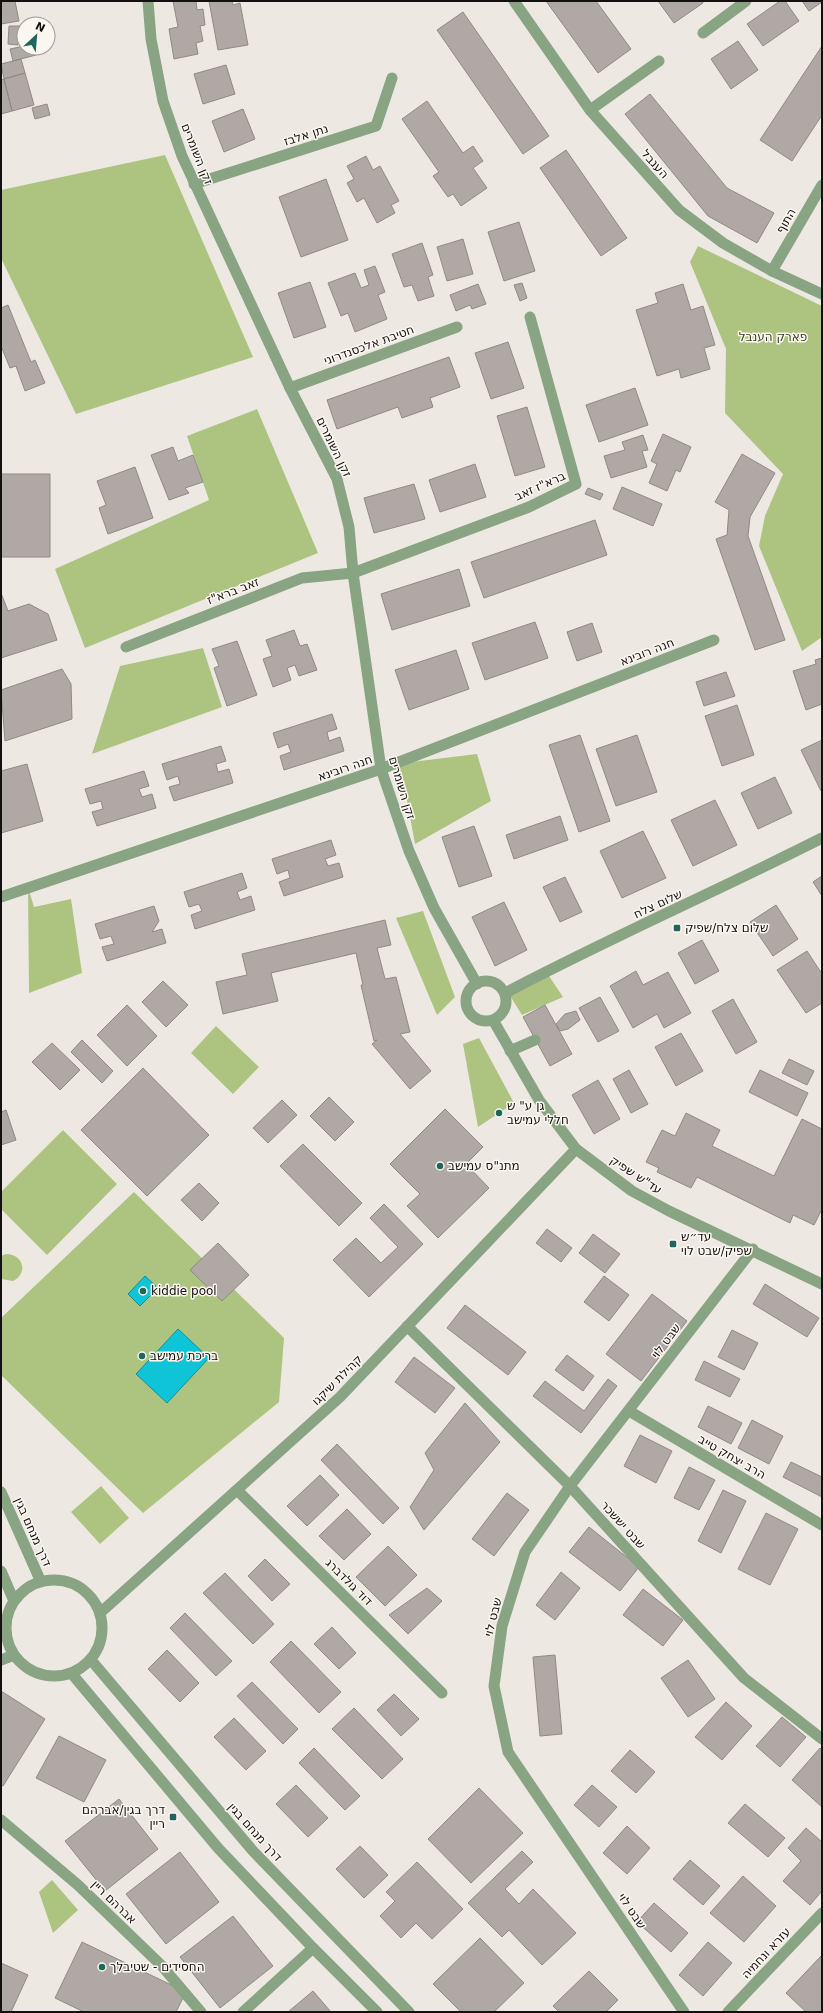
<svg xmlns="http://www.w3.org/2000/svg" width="823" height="2013" font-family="'DejaVu Sans','Noto Sans Hebrew',sans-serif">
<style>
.green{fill:#adc481}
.water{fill:#10c4d8;stroke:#118e9c}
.building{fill:#afa8a4;stroke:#908a86}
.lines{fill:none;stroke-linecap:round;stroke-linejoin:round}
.pedestrian{stroke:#88a483;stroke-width:11}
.minor{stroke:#88a483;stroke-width:11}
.tertiary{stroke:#88a483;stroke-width:11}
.poi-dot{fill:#1f675d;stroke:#fcf6f0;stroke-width:1.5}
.labels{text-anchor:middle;stroke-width:3;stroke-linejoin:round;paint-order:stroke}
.street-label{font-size:12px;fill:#131110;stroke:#fcf6f0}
.park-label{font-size:12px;fill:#37441c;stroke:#fcf6f0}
.poi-label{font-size:12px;fill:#131110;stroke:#fcf6f0;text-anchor:start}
</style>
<rect width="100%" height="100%" fill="#eee8e3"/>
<path class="green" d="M165,155L253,357L76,414L1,258V190Z
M698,246L822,306V637L802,651L759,546L765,516L783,474L725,413L726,349L690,262Z
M257,409L318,553L85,648L55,569L209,500L187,436Z
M203,648L222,707L92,754L120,666Z
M477,754L491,801L415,844L402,773L395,764Z
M28,887L34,907L71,899L82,973L29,993Z
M423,911L455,997L437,1015L396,918Z
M547,973L563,997L522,1015L507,991Z
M216,1026L259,1067L233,1094L191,1053Z
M479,1038L514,1103L478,1127L463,1044Z
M63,1130L117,1184L47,1255L1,1209V1192Z
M134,1192L284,1338L279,1402L143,1513L1,1375V1318Z
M6,1254C23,1254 29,1273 13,1281L1,1279V1256Z
M101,1486L129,1518L100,1544L71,1512Z
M52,1880L78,1910L53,1933L39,1892Z"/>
<path class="water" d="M145,1276L158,1288L140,1306L128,1294Z
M178,1329L209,1358L167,1403L136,1374Z"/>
<path class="building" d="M1,1H15L19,21L1,24Z
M173,1H196L197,10L203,9L205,25L200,26L203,41L196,43L198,54L174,59L169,29L178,27Z
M209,1H232L233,5L240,3L248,45L218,50Z
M546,1H596L631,49L598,73Z
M658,1H702L703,3L674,23Z
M780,1H785L799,21L763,46L747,24Z
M802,1H822V2L809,11Z
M463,12L549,136L523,154L437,30Z
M9,26H20L18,45L8,44Z
M738,41L758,70L731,89L711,59Z
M24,46V48H34L36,55L13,61L10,49Z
M822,46V115L792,161L760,140Z
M21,59L25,73L4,79L1,64Z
M226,65L235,94L203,104L194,74Z
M25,73L34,105L12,111L4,79Z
M4,79L12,111L1,114V80Z
M650,94L727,188L774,213L757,243L708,216L625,114Z
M427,101L463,153L473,146L483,161L473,168L487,188L461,206L453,194L448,197L433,176L439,172L402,119Z
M47,104L50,115L35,119L32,108Z
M243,109L255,139L224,152L212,121Z
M566,150L627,238L601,256L540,168Z
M366,156L373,170L380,166L399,201L391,205L395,213L377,223L364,198L357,202L347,183L354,179L347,166Z
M326,179L348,240L301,257L279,197Z
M519,222L535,271L504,281L488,232Z
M463,239L473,274L447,281L437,247Z
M422,243L433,275L428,277L434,296L418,301L412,285L404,287L392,254Z
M375,266L385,292L378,295L387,319L355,332L348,313L341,316L328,283L355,273L361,288L369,285L364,270Z
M310,282L326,327L294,338L278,293Z
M522,283L527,298L520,301L514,285Z
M478,284L486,304L472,309L470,305L456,311L450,295Z
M683,284L691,310L703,306L715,345L704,348L710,369L681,378L679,369L657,376L636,310L658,303L655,293Z
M8,305L31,362L35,360L45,383L25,391L16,366L10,368L1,346V308Z
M508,342L524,388L491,399L475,353Z
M449,357L460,387L430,398L433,407L402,418L398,407L337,429L327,400Z
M635,388L648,425L599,442L586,405Z
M527,407L545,467L515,476L497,416Z
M663,434L691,447L680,472L676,470L667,491L649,483L657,464L651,461Z
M643,435L648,450L642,451L647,467L611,478L604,456L625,450L622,442Z
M173,447L178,461L193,455L203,482L185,488L189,493L169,500L151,455Z
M742,454L775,473L750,517L748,536L785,640L755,650L716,539L727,535L729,510L715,502Z
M475,464L486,497L440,512L429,480Z
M135,467L153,518L108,534L99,508L106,505L97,481Z
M1,474H50V557H1Z
M414,484L425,519L374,533L364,498Z
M622,487L662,504L653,526L613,509Z
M588,488L603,494L600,500L585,494Z
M595,520L607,555L484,598L471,562Z
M459,569L470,606L392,630L381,594Z
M1,593L8,611L29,604L48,614L57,640L1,658Z
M535,622L548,658L485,680L472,643Z
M592,623L602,652L577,661L567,632Z
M294,630L300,646L307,644L317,670L299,676L295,665L287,668L291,680L273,687L263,659L272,656L266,640Z
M237,641L257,695L227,706L214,668L219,666L212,649Z
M456,650L469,689L409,710L395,670Z
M822,658V704L806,710L793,671L816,664L815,660Z
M62,669L71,684L72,719L5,741L1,690Z
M726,672L735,696L704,706L696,682Z
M737,705L754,755L722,766L705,716Z
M332,714L337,729L327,732L329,741L340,737L344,751L284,770L280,756L291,752L288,744L278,748L273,733Z
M580,735L610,821L579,832L549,745Z
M637,735L657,792L616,806L596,749Z
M822,740V791H821L801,750Z
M221,746L226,761L216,764L218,772L229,769L233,783L174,801L169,787L180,784L178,776L167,780L162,764Z
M27,764L43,821L1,833V771Z
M144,771L149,786L139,789L142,797L152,794L156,808L97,826L92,812L103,809L101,801L90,804L85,789Z
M775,777L792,813L758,829L741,793Z
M715,800L737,845L693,866L671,820Z
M560,816L568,840L514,859L506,835Z
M474,826L492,876L459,887L442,837Z
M643,831L666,878L622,898L600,851Z
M331,840L336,855L325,859L328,866L339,863L343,877L284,896L279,882L290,878L288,870L277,874L272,859Z
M242,873L247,888L237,892L240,900L251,896L255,910L195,929L191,915L202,911L199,904L189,907L184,892Z
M822,876V896L813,882Z
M565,877L582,912L560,922L543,887Z
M504,902L527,950L495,966L472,917Z
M776,905L798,939L773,956L750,922Z
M154,906L159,921L152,932L162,929L166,943L107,961L102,947L114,944L111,936L100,939L95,924Z
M385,920L391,945L377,948L385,979L396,977L410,1032L400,1034L431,1071L410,1089L372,1044L377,1040L374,1041L361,985H363L356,953L271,973L278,1001L223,1014L216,982L247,975L242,954Z
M702,940L719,971L695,984L678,953Z
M807,951L822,974V1003L806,1013L777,970Z
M636,971L643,985L668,972L691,1013L664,1028L657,1014L633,1028L610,986Z
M163,981L188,1005L166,1027L142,1002Z
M600,997L619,1031L598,1042L579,1008Z
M733,999L757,1042L736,1054L712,1011Z
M127,1005L157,1036L127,1066L97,1035Z
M545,1005L572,1054L550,1066L523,1017Z
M576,1011L580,1020L568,1029L560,1031L556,1024L565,1014Z
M681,1033L703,1071L676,1086L655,1047Z
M82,1040L113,1071L102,1083L71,1052Z
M52,1043L80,1070L60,1090L32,1062Z
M789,1059L814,1071L807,1085L782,1073Z
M143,1068L209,1135L147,1196L81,1130Z
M629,1070L648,1104L631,1113L613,1079Z
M760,1070L808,1093L797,1116L749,1092Z
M598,1080L620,1119L594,1134L572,1095Z
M329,1097L354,1122L335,1141L310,1116Z
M282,1100L297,1115L268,1143L253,1128Z
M445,1109L483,1147L466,1164L489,1188L438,1238L407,1206L420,1194L390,1164Z
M6,1110L16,1140L1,1145V1112Z
M686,1113L720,1130L712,1146L774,1176L802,1119L822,1129V1209L814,1225L793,1215L790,1223L697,1177L691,1188L657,1172L659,1168L646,1162L662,1130L675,1136Z
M303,1144L362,1203L339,1226L280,1166Z
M199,1183L219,1203L202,1221L181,1200Z
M384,1204L423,1244L369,1297L333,1260L356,1238L381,1263L398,1247L370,1218Z
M547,1229L572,1248L561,1262L536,1243Z
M593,1234L620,1254L605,1273L579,1253Z
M218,1243L249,1275L222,1301L190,1270Z
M604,1276L629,1295L609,1321L584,1302Z
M765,1284L819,1318L807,1337L753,1304Z
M652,1294L687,1321L641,1381L606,1354Z
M465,1305L526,1352L508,1375L447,1328Z
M732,1330L758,1343L744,1370L718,1357Z
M567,1355L594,1376L583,1391L555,1370Z
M414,1357L455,1388L435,1413L395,1382Z
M704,1361L740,1379L730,1397L695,1380Z
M608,1379L617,1386L581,1433L533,1396L545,1381L584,1411Z
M465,1403L500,1442L424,1530L410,1507L434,1470L425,1453Z
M708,1406L742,1423L731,1444L698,1427Z
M752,1420L783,1436L769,1464L738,1448Z
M640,1435L672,1451L656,1483L624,1466Z
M337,1444L399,1508L383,1524L321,1460Z
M791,1462L822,1477V1497L783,1477Z
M689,1467L715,1480L699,1510L674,1498Z
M320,1475L339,1495L307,1526L287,1506Z
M723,1490L746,1501L721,1553L698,1541Z
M507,1493L529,1510L494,1556L472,1539Z
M347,1509L371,1534L344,1560L319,1536Z
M766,1513L798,1529L770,1585L738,1569Z
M589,1527L639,1567L620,1591L569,1552Z
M388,1546L417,1575L385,1606L356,1577Z
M265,1559L290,1584L272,1601L248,1576Z
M561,1572L580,1588L555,1620L536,1605Z
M225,1573L274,1624L253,1644L203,1593Z
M427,1588L442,1601L408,1634L389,1615Z
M643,1589L683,1620L663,1646L623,1615Z
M185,1613L232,1661L216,1676L170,1628Z
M332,1627L356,1653L339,1669L314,1644Z
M291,1641L341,1692L319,1713L270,1662Z
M167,1650L199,1683L180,1702L148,1669Z
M555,1655L562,1734L540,1736L533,1657Z
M688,1660L715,1699L688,1717L661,1678Z
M252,1682L298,1729L283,1744L237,1696Z
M1,1691L45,1719L3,1786L1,1785Z
M394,1694L419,1719L401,1736L377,1710Z
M726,1702L752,1726L722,1760L695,1737Z
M354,1708L403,1759L382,1779L332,1729Z
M782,1717L806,1737L780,1767L756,1746Z
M234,1718L266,1751L246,1770L214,1737Z
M59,1736L106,1760L84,1802L36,1778Z
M314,1748L360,1796L345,1810L299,1763Z
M820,1748L822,1750V1807L792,1780Z
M630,1750L655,1772L636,1793L611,1771Z
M296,1785L328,1818L308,1837L276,1804Z
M592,1785L617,1807L599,1827L574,1805Z
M479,1788L523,1833L471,1883L428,1839Z
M119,1799L158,1849L105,1891L65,1841Z
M745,1804L785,1838L768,1857L728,1823Z
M627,1826L650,1848L627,1874L603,1853Z
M806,1828L822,1842V1891L810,1905L783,1881L801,1861L788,1848Z
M360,1846L388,1875L364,1898L336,1869Z
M522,1851L533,1862L505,1889L519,1904L533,1889L576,1933L542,1965L509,1930L502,1937L468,1903Z
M180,1852L219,1902L166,1944L126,1894Z
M690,1860L720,1886L703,1905L673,1879Z
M417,1862L463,1909L432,1939L416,1923L401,1938L380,1916L395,1901L386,1892Z
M743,1876L776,1906L744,1942L710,1913Z
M654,1903L688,1933L671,1952L637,1922Z
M233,1916L273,1966L220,2008L180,1957Z
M480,1938L524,1983L494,2012H461L433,1984Z
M82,1942L186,1992L176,2012H84L55,1998Z
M708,1942L732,1963L703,1996L679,1975Z
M822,1955V2012H806L786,1993Z
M1,1963L28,1975L11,2012H1Z
M589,1971L618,2000L606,2012H559L553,2006Z
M313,1991L331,2012H288Z"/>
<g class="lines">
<path class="pedestrian" d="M1,1820L78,1885L162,1966L201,2012
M243,2012L313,1948"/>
<path class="minor" d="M703,33L746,1
M590,110L659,61
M194,184L376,126L392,78
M772,271L822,185
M290,388L457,327
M126,647L302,578L353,573L529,507L576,484L530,317
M1,897L381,769L714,640
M510,1051L535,1040
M407,1326L570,1486L744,1678L822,1739
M629,1411L822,1525
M237,1490L442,1693
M100,1613L340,1397L576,1149
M1,1634L6,1633
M1,1660L14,1655
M684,2012L508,1752L494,1686L502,1626L525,1552L570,1486L753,1249"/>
<path class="tertiary" d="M148,1L151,39L163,101L182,156L290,388L337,479L349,527L353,573L381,769L409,851L434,908L477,984
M514,1L590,110L679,210L723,243L772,271L822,294
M466 1001a20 20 0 1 1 40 0a20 20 0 1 1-40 0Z
M505,993C609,938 717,891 822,838
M493,1020L539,1100L576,1149L632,1191L669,1211L822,1284
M1,1492L41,1582
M1,1571L14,1601
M6 1628a48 48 0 1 1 96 0a48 48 0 1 1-96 0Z
M91,1660L253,1851L409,2012
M72,1674L218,1848L313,1948L377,2012
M728,2012L822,1913"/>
</g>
<g class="poi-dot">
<rect x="673" y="924" width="8" height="8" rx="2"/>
<circle cx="499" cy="1113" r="4"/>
<circle cx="440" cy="1166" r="4"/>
<rect x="669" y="1240" width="8" height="8" rx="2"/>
<circle cx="143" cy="1291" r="4"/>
<circle cx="142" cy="1356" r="4"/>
<rect x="169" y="1813" width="8" height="8" rx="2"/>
<circle cx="102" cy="1967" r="4"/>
</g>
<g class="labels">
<g class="street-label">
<text transform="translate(306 135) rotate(-18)" y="4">נתן אלבז</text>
<text transform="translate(197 154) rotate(68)" y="4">זקן השומרים</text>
<text transform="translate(655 164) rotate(48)" y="4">הענבל</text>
<text transform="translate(786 221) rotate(-60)" y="4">התוף</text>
<text transform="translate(369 345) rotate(-20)" y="4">חטיבת אלכסנדרוני</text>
<text transform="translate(334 447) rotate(64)" y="4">זקן השומרים</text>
<text transform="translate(540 486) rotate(-24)" y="4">ברא"ז זאב</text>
<text transform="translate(233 591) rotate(-21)" y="4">זאב ברא"ז</text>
<text transform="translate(647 652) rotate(-21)" y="4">חנה רובינא</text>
<text transform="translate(345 768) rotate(-19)" y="4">חנה רובינא</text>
<text transform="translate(402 788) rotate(73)" y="4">זקן השומרים</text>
<text transform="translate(658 904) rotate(-25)" y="4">שלום צלח</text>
<text transform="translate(636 1175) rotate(33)" y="4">עד"ש שפיק</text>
<text transform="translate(666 1341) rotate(-53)" y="4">שבט לוי</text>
<text transform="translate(337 1380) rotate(-45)" y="4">קהילת שיקגו</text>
<text transform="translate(732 1457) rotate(30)" y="4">הרב יצחק טייב</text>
<text transform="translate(623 1525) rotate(48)" y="4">שבט יששכר</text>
<text transform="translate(33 1532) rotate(66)" y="4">דרך מנחם בגין</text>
<text transform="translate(349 1582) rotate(45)" y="4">דוד גולדברג</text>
<text transform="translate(493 1617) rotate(-76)" y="4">שבט לוי</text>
<text transform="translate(255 1832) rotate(48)" y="4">דרך מנחם בגין</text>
<text transform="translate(114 1902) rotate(44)" y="4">אברהם ריין</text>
<text transform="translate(632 1911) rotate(56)" y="4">שבט לוי</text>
<text transform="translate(766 1953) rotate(-47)" y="4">עזרא ונחמיה</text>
</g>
<g class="park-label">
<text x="773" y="341">פארק הענבל</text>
</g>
<g class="poi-label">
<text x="685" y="932">שלום צלח/שפיק</text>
<text x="507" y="1110">גן ע" ש<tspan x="507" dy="14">חללי עמישב</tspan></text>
<text x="448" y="1170">מתנ"ס עמישב</text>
<text x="681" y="1241">עד״ש<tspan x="681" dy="14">שפיק/שבט לוי</tspan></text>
<text x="151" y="1295">kiddie pool</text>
<text x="150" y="1360">בריכת עמישב</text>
<text x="165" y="1814" text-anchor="end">דרך בגין/אברהם<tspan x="165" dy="14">ריין</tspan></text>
<text x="110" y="1971">החסידים - שטיבלך</text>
</g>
</g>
<rect width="823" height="2013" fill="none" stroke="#131110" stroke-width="4"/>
<g transform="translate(36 36) rotate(26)"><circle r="19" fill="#fcf6f0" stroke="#9f9a96"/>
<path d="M0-3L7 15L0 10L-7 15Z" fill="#1f675d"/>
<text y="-6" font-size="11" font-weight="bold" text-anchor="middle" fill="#131110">N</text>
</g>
</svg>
